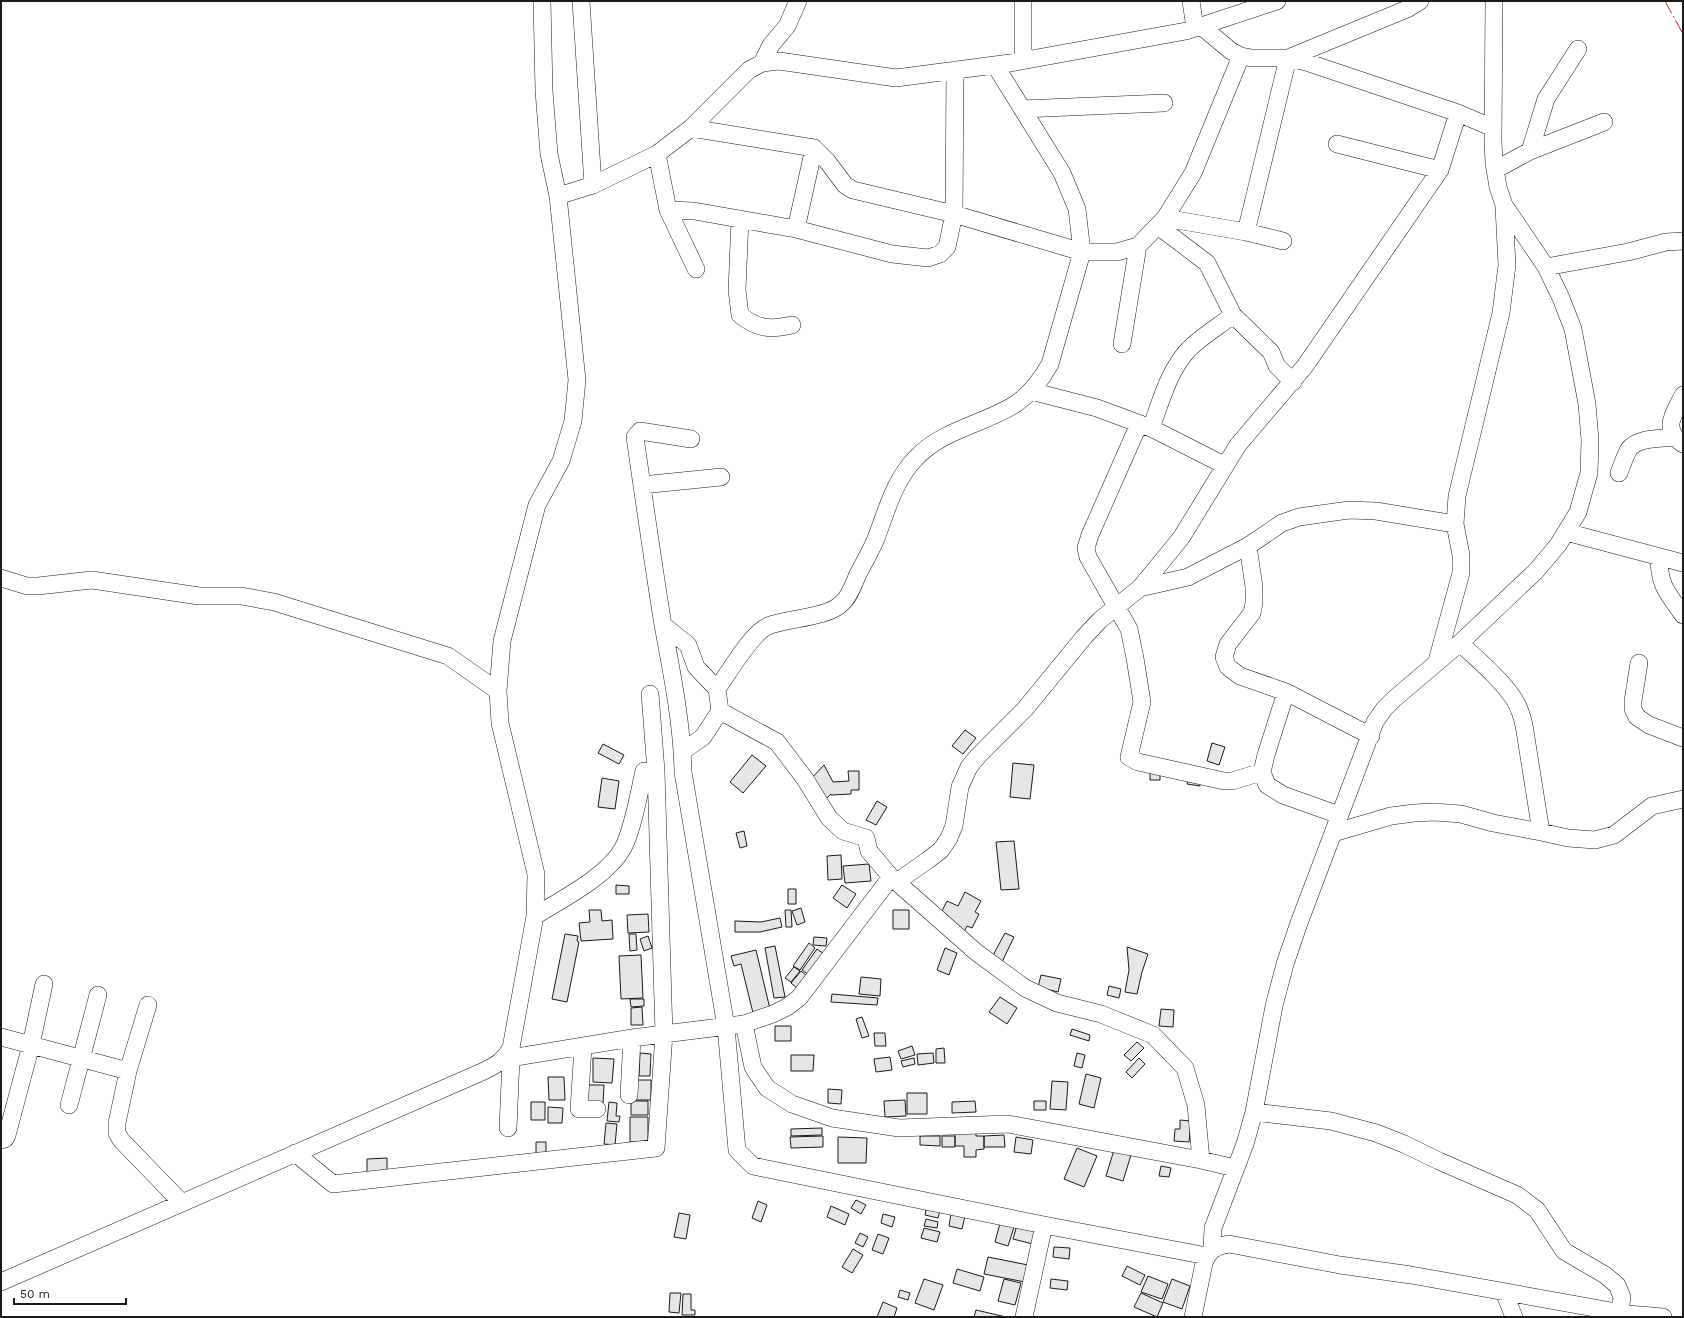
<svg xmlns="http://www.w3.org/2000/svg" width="1684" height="1318" font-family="'Work Sans',sans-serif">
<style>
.building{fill:#e6e6e6;stroke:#1a1a1a}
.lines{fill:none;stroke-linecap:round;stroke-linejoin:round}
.minor-casing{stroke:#1a1a1a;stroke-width:18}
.minor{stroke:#fff;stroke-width:17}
.power{stroke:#c62828;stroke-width:1;stroke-dasharray:14 3 2 3;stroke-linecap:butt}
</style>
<rect width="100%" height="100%" fill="#fff"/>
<path class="building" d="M965,730L976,738L963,754L952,746Z
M1212,743L1225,747L1219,765L1207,761Z
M603,744L624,755L619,764L598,753Z
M752,755L766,766L743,793L730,782Z
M1013,763L1034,765L1030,799L1010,797Z
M824,765L833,782L849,781L848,771H859V790H851V794L831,795V794L827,798L809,781Z
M1150,771H1160V780H1150Z
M1189,776L1201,778L1200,786L1187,784Z
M602,778L619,781L615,809L598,807Z
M877,801L887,807L876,825L866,820Z
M744,831L747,846L740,848L736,833Z
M1014,841L1019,889L1001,890L996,842Z
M841,855L842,879L828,880L827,856Z
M869,864L871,881L845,883L843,866Z
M616,885L629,886V894H616Z
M842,885L856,894L847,908L833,898Z
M788,889H796V904H788Z
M965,892L981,901L975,912L979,914L972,928L967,926L964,932L940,915L947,901L958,906Z
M801,908L805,922L797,925L792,911Z
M589,910H601L602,921L612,920L613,939L581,941L579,923L590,922Z
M785,910H791L792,927H786Z
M893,910H909V929H893Z
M648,914L649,932L628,933L627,915Z
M780,918L782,927L760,932H735V921L761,922Z
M1005,933L1014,937L1001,964L991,959Z
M565,934L578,936L577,941L579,942L567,1002L552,999Z
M629,934H636L637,950L630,951Z
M648,936L652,948L644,951L640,939Z
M814,937L827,938L826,946L813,945Z
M809,943L815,948L800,970L793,966Z
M775,946L785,997L774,998L765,948Z
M1127,947L1148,954L1142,972L1137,994L1125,992L1129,970Z
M945,948L957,953L949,975L937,970Z
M817,949L824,954L809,975L802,970Z
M756,950L770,1009L753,1013L741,964L734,966L731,956Z
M641,955L643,998L621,999L619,956Z
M794,967L800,971L791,982L785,978Z
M801,971L807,976L797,988L791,983Z
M1041,975L1061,979L1058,992L1038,987Z
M861,977L881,979L880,996L859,994Z
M1109,986L1121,989L1119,998L1107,995Z
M832,994L878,998L877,1005L831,1002Z
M1000,997L1017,1008L1007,1024L989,1012Z
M630,999H644V1006L631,1007Z
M642,1007L643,1025H631V1008Z
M1161,1009L1174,1010L1173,1027L1159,1026Z
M862,1017L869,1036L862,1038L856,1019Z
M775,1026H791V1041H775Z
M1072,1029L1090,1035L1089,1041L1070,1035Z
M874,1033H885L886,1046H875Z
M1137,1042L1144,1048L1131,1061L1124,1055Z
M912,1046L915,1055L901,1059L898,1051Z
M944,1048L945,1063H936V1049Z
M640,1053L651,1054L650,1076H639Z
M933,1053L934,1063L918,1065L917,1054Z
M1077,1053L1085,1055L1082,1068L1074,1066Z
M791,1055H814L813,1071H791Z
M890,1057L892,1070L876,1072L874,1059Z
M593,1058L614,1059L612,1083L593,1082Z
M914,1058L915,1064L903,1067L901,1061Z
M1139,1058L1145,1064L1132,1078L1126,1072Z
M1086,1074L1101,1078L1094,1108L1079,1104Z
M548,1077H564L565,1100H549Z
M635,1080H651V1100H635Z
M1052,1081L1068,1082L1066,1110L1050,1109Z
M586,1085H604L603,1103H586Z
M828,1089L842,1090L841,1104L828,1103Z
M907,1093H927V1114H907Z
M905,1100L906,1116L885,1117L884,1101Z
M631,1101H648V1115H631Z
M975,1101L976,1112L952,1113V1102Z
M1034,1101H1046V1110H1034Z
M531,1102H545V1120H531Z
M609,1102L617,1103L616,1116H620L619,1122L607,1121Z
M548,1107L563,1108L562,1123H548Z
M630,1117H648V1142H630Z
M1180,1120L1191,1121L1189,1142L1174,1141L1175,1129H1180Z
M606,1123L617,1124L615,1145L604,1144Z
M822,1128V1135L791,1136V1129Z
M955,1133H976V1136H984V1149L976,1150V1157H964V1146H955Z
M1004,1135L1005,1147H984V1136Z
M823,1136V1147L791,1148L790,1137Z
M920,1136H940V1146L920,1145Z
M942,1136H955V1147H942Z
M838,1137L867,1138L866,1163H838Z
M1016,1137L1033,1140L1031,1154L1014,1152Z
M536,1142H546V1155L536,1154Z
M1077,1148L1097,1156L1084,1187L1064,1179Z
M1114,1150L1131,1155L1123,1181L1106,1176Z
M387,1158V1176H367V1159Z
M1161,1166L1171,1168L1169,1177L1159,1176Z
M856,1200L866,1205L861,1214L851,1208Z
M758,1201L767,1205L761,1222L752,1218Z
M927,1205L941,1207L938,1218L925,1215Z
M831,1206L849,1214L845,1225L827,1217Z
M679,1213L690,1215L686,1239L674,1237Z
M951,1213L965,1216L962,1229L949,1226Z
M883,1214L895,1217L892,1227L881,1223Z
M926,1219L938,1222L937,1228L924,1226Z
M1000,1223L1014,1227L1008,1246L995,1242Z
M1017,1225L1037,1231L1033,1244L1013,1239Z
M924,1228L940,1232L937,1242L921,1238Z
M860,1233L868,1237L863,1247L855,1243Z
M878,1234L889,1238L883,1254L872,1250Z
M1054,1247L1070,1248L1069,1259L1053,1257Z
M853,1249L863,1255L852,1273L842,1267Z
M988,1257L1028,1265L1025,1282L984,1274Z
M1127,1266L1145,1275L1140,1285L1122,1276Z
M957,1269L984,1277L980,1291L953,1283Z
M1148,1276L1168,1284L1162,1299L1141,1292Z
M924,1279L943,1285L934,1310L915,1303Z
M1004,1279L1021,1283L1015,1305L998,1301Z
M1051,1279L1068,1281L1067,1290L1050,1288Z
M1172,1279L1190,1286L1182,1309L1163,1302Z
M900,1290L910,1293L908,1300L898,1297Z
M670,1293H681L679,1313L669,1312Z
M1141,1293L1163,1303L1157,1317L1134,1307Z
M683,1294H691V1310H695V1315H682Z
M883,1302L897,1308L894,1317H877Z
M976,1310L1006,1317H974Z"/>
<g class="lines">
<g class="minor-casing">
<path id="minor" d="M581,1L593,185
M1023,1V60
M1191,1L1195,28
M1201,26L1231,51L1241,56L1252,58H1288L1306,62L1458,113L1493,128
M762,63L771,45L787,26L798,1
M1022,109L1164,103
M691,128L814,148L827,161L845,185L853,190L954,214L1082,252H1117L1138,246L1165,218L1193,173L1241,56
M1337,144L1440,170
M1530,151L1546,99L1578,49
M657,154L668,210L694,211L796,229L892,254L928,258L940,254L947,247L954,214L955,70
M1495,170L1530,151L1604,122
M558,196L593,185L657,154L691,128L749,70L762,63L779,61L896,78L1010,63L1186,31L1277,1
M668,210L696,269
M1165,218L1246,232L1288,58L1407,9L1420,1
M740,219L737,290L740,315C758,329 770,330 792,325
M1158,226L1207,263L1233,315L1271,352L1277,366L1293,382
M796,229L814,148
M1246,232L1283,241
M1546,267L1628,252L1666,242L1683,241
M1122,344L1138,246
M1031,391L1097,408L1151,428L1224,465
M1139,424L1090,535L1086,548L1088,557L1129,629L1135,658L1142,702L1129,757L1138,762L1224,781H1232L1262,772
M1151,428C1161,401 1169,370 1189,349C1202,336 1219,326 1233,315
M691,439L640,431L635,437C644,500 653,563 663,625C672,674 682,723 683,772L726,1027L737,1150L753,1166L1044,1225L1207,1256
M1683,444C1661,429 1674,414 1683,395
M1619,473C1622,465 1625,456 1629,449C1638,437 1661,439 1674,437
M642,485L721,477
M1566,532L1683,563
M1248,546L1254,587V603L1252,613L1228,644L1224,657L1228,667L1240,676L1286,692L1371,736
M1659,557C1659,586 1667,592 1683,615
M1,578L27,586H38L92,580L199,596H241L274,602L448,656L498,691
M1140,588L1188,577L1248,546L1282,523L1299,517L1349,510L1376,511L1455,524
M663,625L688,645L696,667L717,689L720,711L777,742L805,779L829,818L843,831L866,838L869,851L891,877L976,952L1025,988L1057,1003L1101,1014L1153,1035L1185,1068L1196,1105L1201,1160
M1460,643C1478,660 1500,678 1514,699C1519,707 1522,716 1524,725L1541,832
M1437,661L1461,573V555L1455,524L1457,496L1501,313L1507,265L1504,207
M1639,663L1633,701V709L1637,717L1649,725L1683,738
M717,689C728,674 752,632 768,626C788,618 828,618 842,603C850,596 854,583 858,574C864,563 870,552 875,541C886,513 894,480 916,458C943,429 985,424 1017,403C1031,393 1041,380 1050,364L1082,252L1077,209L1062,173L995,65
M1286,692L1266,755L1262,772L1267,785L1283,795L1339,815
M683,751L703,737L720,711
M1333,833L1391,816L1414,813L1434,812L1461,814L1493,823L1541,832L1568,838L1595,840L1614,835L1652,806L1683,799
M898,881L928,860L941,850L949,838L954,826L960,787L969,767L978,756L1025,709L1084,637L1100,620L1140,588L1181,538L1238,445L1305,366L1440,170L1458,113
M535,916C562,899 608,876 623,848C633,829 639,793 644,771
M148,1005L128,1071L117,1123V1133L121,1140L181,1202
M744,1024L753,1067L767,1088L792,1104L832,1118L899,1128L1008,1124L1201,1160L1235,1168
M1,1037L128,1071
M583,1047L579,1109H597
M504,1059L632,1038L744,1024L773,1014L787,1007L799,998L891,877
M629,1095L632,1038
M69,1105L98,995
M1254,1112L1331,1121L1376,1133L1404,1144L1439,1161L1517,1195L1537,1210L1564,1251L1605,1275L1617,1285L1622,1297L1620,1312
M508,1128L511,1059
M1,1140L5,1139L7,1135L31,1045L44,984
M295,1153L333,1184L656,1148L664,1034L656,771L650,694
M1212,1249L1213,1228L1245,1144L1254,1112L1274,1006L1285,964L1299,923L1375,722L1384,709L1394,699L1460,643L1536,571L1558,545L1578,512L1589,473L1590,440L1587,404L1573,329L1561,298L1546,267L1504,205L1498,187L1494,163L1493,140L1494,1
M1,1282L484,1071C498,1064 503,1061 511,1048L535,916L536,874L500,723L498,691L502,641L537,505L561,461L573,421L577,380L558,196L549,154L544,91L542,1
M1504,1292L1514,1317
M1024,1317L1044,1225
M1193,1317L1204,1263C1209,1250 1216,1246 1229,1244L1340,1265L1411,1275L1628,1314L1663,1317"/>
</g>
<use href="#minor" class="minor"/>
<path class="power" d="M1665,1L1683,34"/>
</g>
<rect width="1684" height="1318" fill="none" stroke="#1a1a1a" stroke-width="4"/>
<path d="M14 1298v6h112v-6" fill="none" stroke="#1a1a1a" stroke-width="2"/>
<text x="20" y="1298" font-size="12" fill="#1a1a1a" stroke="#ffffff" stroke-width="3" paint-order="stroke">50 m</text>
</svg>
